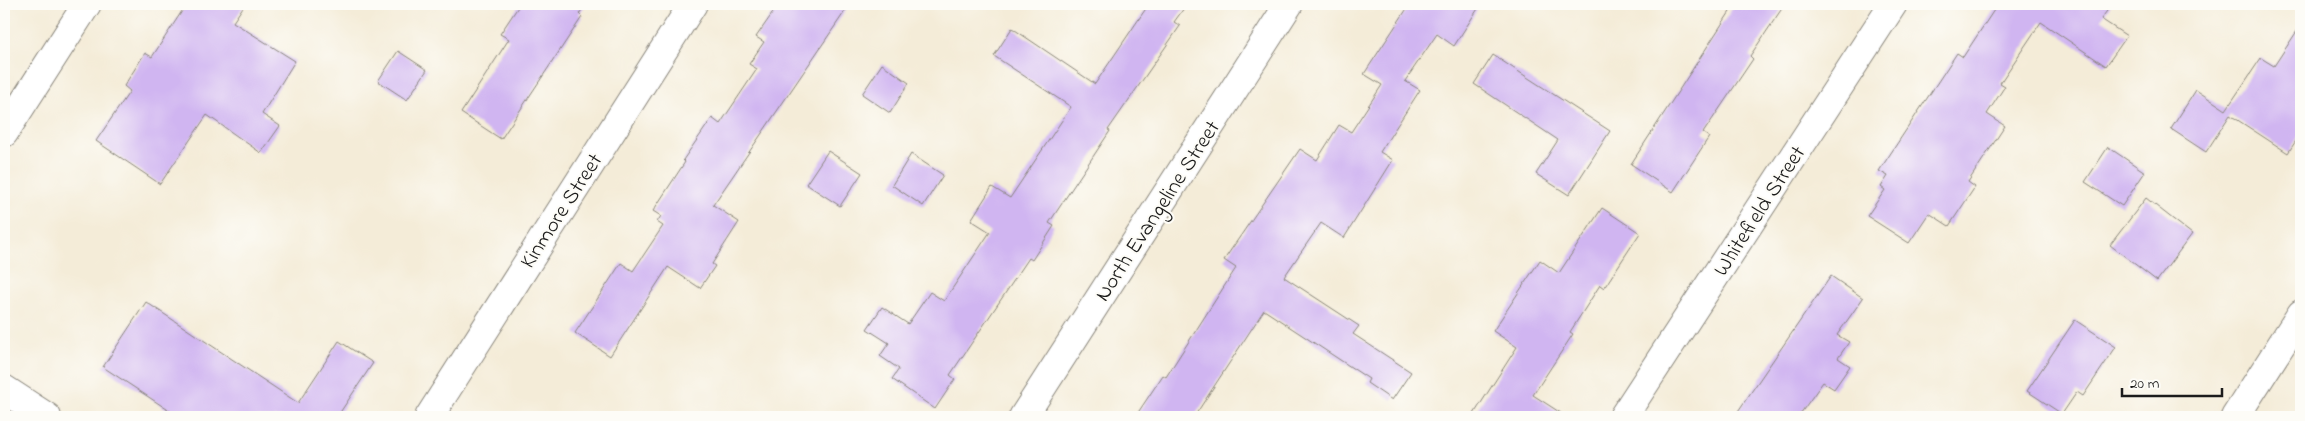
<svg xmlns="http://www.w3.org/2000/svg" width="2305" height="421" font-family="'Indie Flower',sans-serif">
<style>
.building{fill:#d0b5f1}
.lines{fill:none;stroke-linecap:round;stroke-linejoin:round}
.minor-casing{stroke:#88847a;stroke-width:30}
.major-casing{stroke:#88847a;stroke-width:30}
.minor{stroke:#fff;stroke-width:28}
.major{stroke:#fff;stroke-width:28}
.labels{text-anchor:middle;stroke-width:4;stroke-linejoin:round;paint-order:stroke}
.street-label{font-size:22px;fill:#1c1c1c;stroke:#fdfcf7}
</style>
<rect width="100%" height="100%" fill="#fdfcf7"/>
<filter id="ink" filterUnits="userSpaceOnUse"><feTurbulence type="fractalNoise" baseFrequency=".02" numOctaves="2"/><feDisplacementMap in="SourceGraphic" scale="10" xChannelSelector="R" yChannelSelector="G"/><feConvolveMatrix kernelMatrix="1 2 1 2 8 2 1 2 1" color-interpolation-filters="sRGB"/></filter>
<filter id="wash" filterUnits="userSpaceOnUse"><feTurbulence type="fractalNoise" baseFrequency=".0096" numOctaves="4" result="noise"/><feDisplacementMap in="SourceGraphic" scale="20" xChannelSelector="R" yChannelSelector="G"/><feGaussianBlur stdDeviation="1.12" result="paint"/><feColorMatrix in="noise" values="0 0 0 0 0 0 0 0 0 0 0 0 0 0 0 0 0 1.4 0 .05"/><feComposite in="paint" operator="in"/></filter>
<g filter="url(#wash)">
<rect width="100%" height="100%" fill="#f4ecd8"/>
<g id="blocks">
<path class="building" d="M245,4L233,22L295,61L262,114L280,126L261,153L207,115L160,184L96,141L130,91L124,86L145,53L152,57L186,5Z
M520,4H586L579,14L582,17L501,139L461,113L509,39L500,34Z
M779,4H850L713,205L739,222L712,264L715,266L700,288L668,267L610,356L575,333L621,263L633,271L663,226L657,222L661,216L653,211L685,162L683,160L712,118L720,124L757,69L749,64L764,42L756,37Z
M1149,4H1187L1174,22L1180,26L1108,130L1110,131L1049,223L1054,226L1032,260L1029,258L950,375L955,379L935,409L892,379L899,369L880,356L889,343L867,329L882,307L908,324L930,292L944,301L990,232L971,220L992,187L1010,198L1071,107L994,56L1012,28L1095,84Z
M1410,4H1481L1454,46L1437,34L1405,81L1420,90L1380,152L1393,160L1344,238L1321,223L1284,277L1359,326L1353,334L1411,372L1392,400L1367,383L1369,379L1264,310L1194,417H1135L1163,375L1166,377L1236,268L1224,260L1300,149L1317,160L1339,125L1351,132L1382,85L1364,74Z
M1735,4H1785L1750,56L1753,59L1703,133L1709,137L1673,192L1631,164Z
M1998,4H2112L2101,19L2127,36L2106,66L2041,22L2000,83L2005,86L1987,114L2005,126L1968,182L1975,187L1949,226L1929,213L1909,243L1867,216L1885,190L1881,187L1888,176L1879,171L1957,53L1963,57Z
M2301,25V133L2288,153L2230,115L2206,152L2171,129L2196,90L2226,110L2261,58L2274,66Z
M398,51L427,70L407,100L378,81Z
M1493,55L1610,131L1569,195L1536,174L1558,140L1474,84Z
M882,64L909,83L890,113L862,94Z
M2108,147L2145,172L2122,206L2085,182Z
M828,151L862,173L840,206L806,184Z
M911,154L943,175L923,206L892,185Z
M2146,198L2192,234L2157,281L2110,245Z
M1602,208L1640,233L1604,288L1600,285L1570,332L1573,334L1533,395L1567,417H1472L1517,347L1493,331L1540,260L1559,273Z
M1831,276L1863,298L1837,335L1849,342L1838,358L1850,366L1834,389L1823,382L1798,417H1734Z
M146,302L298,403L339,341L373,363L337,417H179L103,367Z
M2075,320L2116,347L2083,396L2077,392L2062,414L2027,391Z"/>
</g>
</g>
<g filter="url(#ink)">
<use href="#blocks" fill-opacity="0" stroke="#88847a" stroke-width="1"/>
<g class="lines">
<g class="minor-casing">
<path id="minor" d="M4,133L87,4
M429,417L693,4
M1023,417L1289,4
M1623,417L1893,4"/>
</g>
<g class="major-casing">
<path id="major" d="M4,389L47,417
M2235,417L2301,314"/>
</g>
<use href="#minor" class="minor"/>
<use href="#major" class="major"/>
</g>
</g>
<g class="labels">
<g class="street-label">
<text transform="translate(560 210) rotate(-57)" y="8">Kinmore Street</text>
<text transform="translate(1156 210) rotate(-57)" y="8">North Evangeline Street</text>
<text transform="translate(1758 210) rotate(-57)" y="8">Whitefield Street</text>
</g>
</g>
<rect width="2305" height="421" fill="none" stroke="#fdfcf7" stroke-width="20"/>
<path d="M2122 388v8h100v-8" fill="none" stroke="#1c1c1c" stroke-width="2.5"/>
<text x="2130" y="388" font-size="15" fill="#1c1c1c" stroke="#fdfcf7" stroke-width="4" paint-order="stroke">20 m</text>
</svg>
